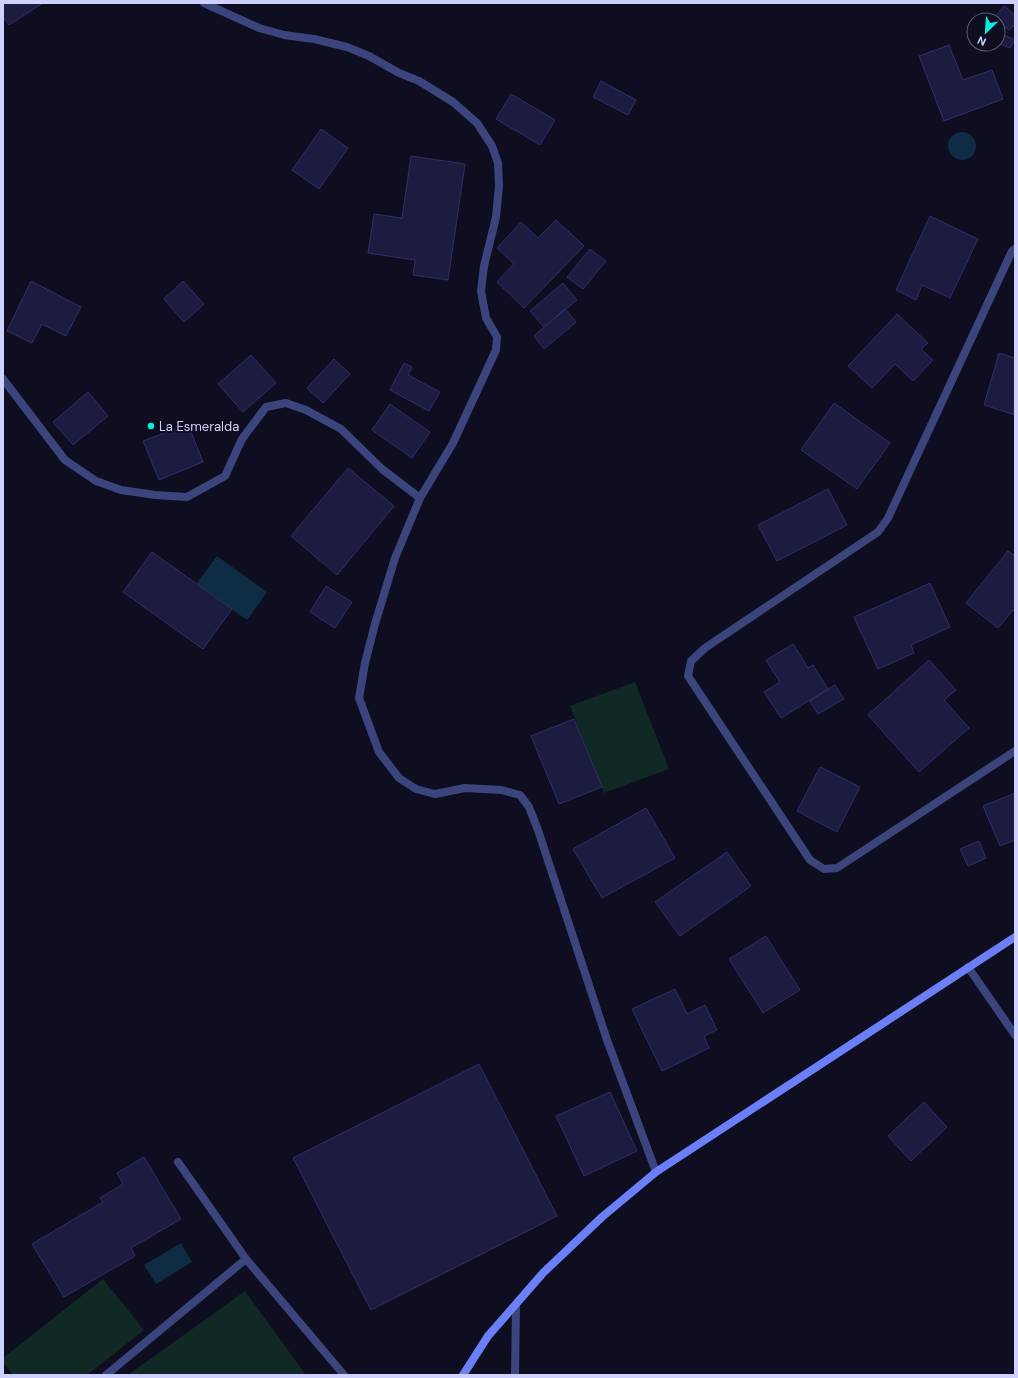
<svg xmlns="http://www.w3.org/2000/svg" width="1018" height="1378" font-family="'DM Sans',sans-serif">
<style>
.green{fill:#112924}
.water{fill:#0e2c43}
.building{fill:#1c1b40;stroke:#302e6a}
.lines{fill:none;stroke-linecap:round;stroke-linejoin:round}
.service{stroke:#3b447c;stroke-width:8}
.minor{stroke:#3b447c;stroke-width:8}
.secondary{stroke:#6b7ff8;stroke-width:8}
.poi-dot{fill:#0becdc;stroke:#0e0e20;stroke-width:1.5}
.labels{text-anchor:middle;stroke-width:4;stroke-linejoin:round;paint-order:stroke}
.poi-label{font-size:13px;fill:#cfd1fd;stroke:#0e0e20;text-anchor:start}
</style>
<rect width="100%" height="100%" fill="#0e0e20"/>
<path class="green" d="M635,682L669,769L604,793L570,706Z
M103,1279L144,1330L87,1375H13L3,1362V1358Z
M245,1291L306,1375H128Z"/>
<path class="water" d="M948 146a14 14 0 1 1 28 0a14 14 0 1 1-28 0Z
M217,556L267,592L247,620L196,584Z
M181,1243L192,1262L156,1284L144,1265Z"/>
<path class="building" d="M3,3H43L9,25L3,17Z
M1004,6L1015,15V28L1013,26L1009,30L994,18Z
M998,32L1015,40L1010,48L998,43Z
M949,45L963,80L992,70L1003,99L944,121L919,56Z
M601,81L636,100L628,115L593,97Z
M511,94L555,120L540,145L496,119Z
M321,129L348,148L319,189L292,170Z
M411,156L465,164L448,280L413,275L415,260L368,253L374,214L402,218Z
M930,216L978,239L950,298L922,285L916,300L896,290Z
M556,220L584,246L524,308L497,282L514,264L497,248L521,222L538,238Z
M590,249L606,261L583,289L567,277Z
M31,281L81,307L66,336L42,324L32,343L7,331Z
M183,281L204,304L184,322L164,299Z
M563,283L577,300L544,327L530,311Z
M565,309L576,322L544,349L534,336Z
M897,314L928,343L921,349L933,360L913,381L895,364L872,388L848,366Z
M999,353L1015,358V415L984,405Z
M251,355L276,383L243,412L218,384Z
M334,359L350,374L323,403L307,388Z
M404,363L412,367L408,375L440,392L429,411L390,390Z
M88,392L108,416L73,445L53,422Z
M834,403L890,443L857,489L801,450Z
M390,404L430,432L412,458L372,430Z
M188,424L203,462L159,480L143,441Z
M348,468L394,506L337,575L291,536Z
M828,489L847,525L777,561L758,525Z
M1008,551L1013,555L1015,552V612L1013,610L998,628L966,603Z
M152,552L232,609L203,649L123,592Z
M930,583L950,627L911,645L914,653L878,669L854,617Z
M326,586L352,602L335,628L310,612Z
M793,644L808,668L813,665L828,689L781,718L764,692L780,682L766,660Z
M929,660L956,690L944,700L969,728L919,772L868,715Z
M835,685L844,699L818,714L810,701Z
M574,719L602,787L559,804L531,736Z
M820,767L860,787L837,832L797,811Z
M1015,793V840L1000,846L983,806Z
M646,808L675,858L602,898L573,849Z
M979,841L986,858L968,866L960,849Z
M727,852L751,886L680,936L655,902Z
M766,936L800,990L763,1013L729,959Z
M675,989L687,1014L705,1005L717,1030L704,1036L709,1048L662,1071L632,1009Z
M479,1064L557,1216L371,1310L293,1158Z
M610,1092L637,1151L584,1176L556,1116Z
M924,1102L947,1127L911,1161L888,1136Z
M144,1157L181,1219L131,1248L135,1256L64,1297L32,1244L103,1202L100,1198L123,1184L117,1173Z"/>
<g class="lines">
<path class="service" d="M968,967L1015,1035
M178,1162L246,1259
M106,1375L246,1259L344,1375
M515,1375L516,1305"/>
<path class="minor" d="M204,3L259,28L284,35L314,39L347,47L369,56L399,73L419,81L453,102L477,123L492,146L498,163L499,186L496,217L484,266L481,291L486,318L497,337L496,350L453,443L420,498L395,558L375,624L365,663L359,698L379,752L399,778L416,789L435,794L465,788L501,790L520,795L529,807L538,830L607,1040L656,1172
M1015,249L1012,251L888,518L878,532L705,648L691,661L688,676L810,860L824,869L837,868L1015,751
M3,379L65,460L96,481L121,490L155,495L187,497L225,476L242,439L266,407L286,403L306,410L341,429L382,469L420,498"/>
<path class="secondary" d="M463,1375L488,1336L543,1273L602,1217L656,1172L1015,937"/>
</g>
<circle class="poi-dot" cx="151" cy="426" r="4"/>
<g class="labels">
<g class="poi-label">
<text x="159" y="431">La Esmeralda</text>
</g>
</g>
<rect width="1018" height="1378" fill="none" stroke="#cfd1fd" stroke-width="8"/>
<g transform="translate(986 32) rotate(205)"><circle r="19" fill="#0e0e20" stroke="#5b5c78"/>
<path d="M0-3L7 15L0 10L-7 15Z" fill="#0becdc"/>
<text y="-6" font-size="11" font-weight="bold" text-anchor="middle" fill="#cfd1fd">N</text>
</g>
</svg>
